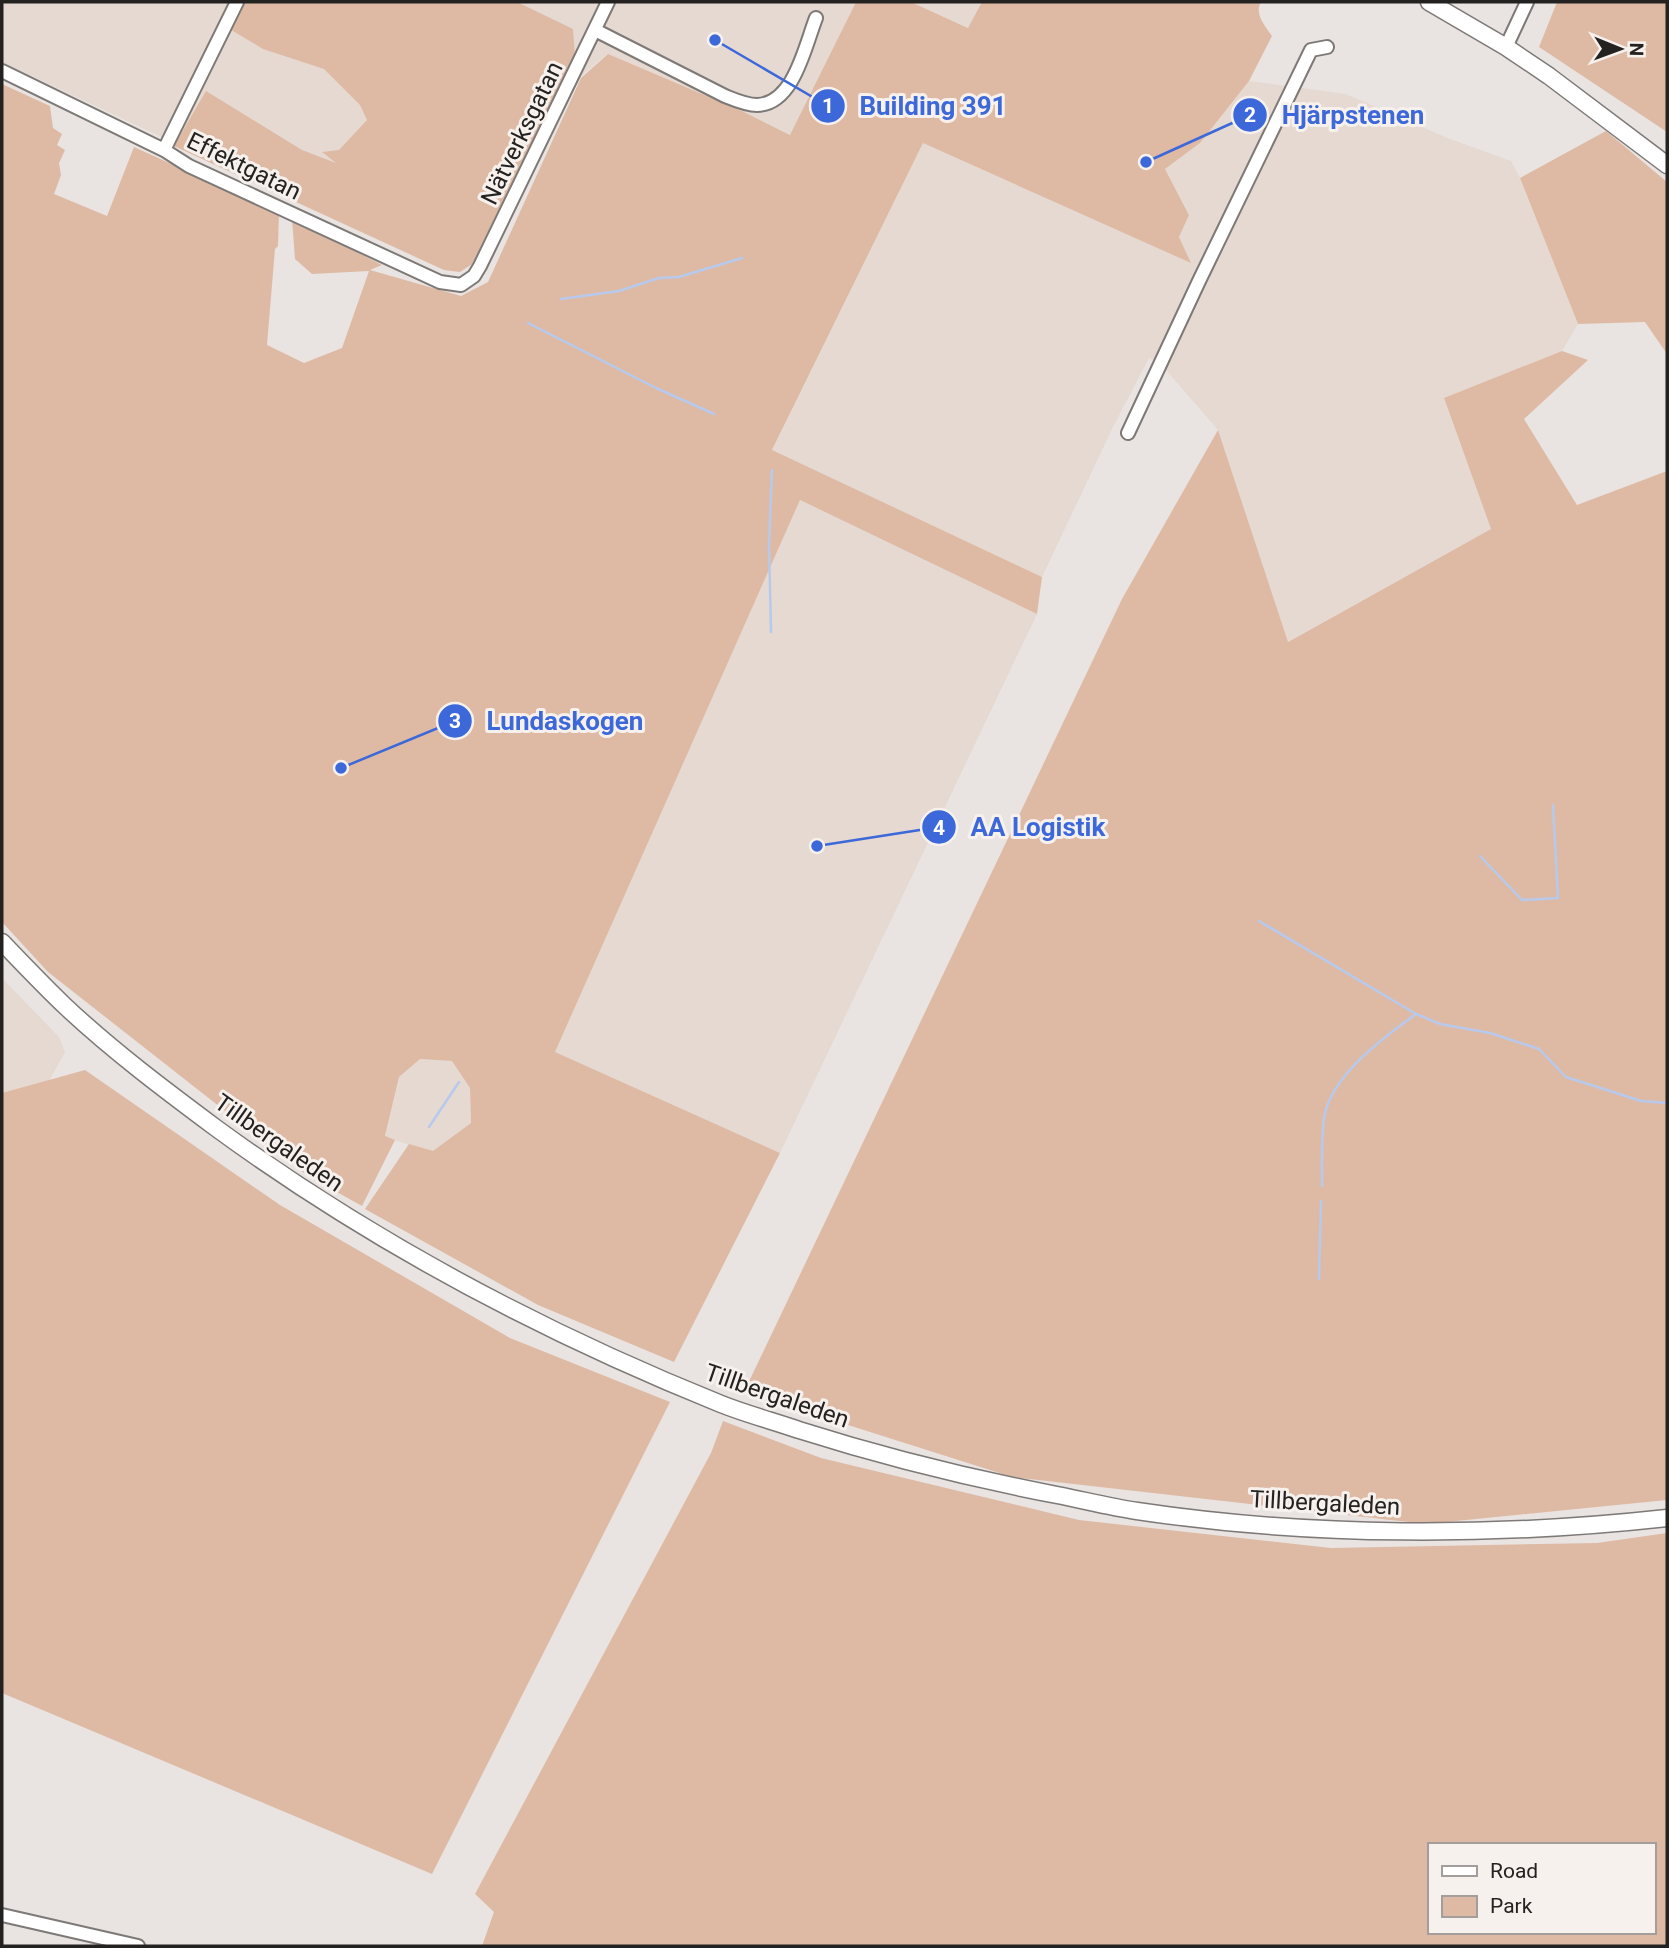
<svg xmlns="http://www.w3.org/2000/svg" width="1669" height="1948" font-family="Roboto,sans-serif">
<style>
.built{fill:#e5d9d1}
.green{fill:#debaa5;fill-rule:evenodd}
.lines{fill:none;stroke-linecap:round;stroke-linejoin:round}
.stream{stroke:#b7c9ec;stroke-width:2.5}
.minor-casing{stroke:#7d7976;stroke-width:16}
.major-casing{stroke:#7d7976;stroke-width:19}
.minor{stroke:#fff;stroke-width:12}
.major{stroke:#fff;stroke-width:16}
.labels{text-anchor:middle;stroke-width:6;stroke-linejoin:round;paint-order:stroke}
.street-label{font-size:24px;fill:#242221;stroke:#f7f1ee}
.leader{fill:none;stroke:#3c68d9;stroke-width:2.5}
.callout-dot{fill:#3c68d9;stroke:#f7f1ee;stroke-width:2.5}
.mark-label{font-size:21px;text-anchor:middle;font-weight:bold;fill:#fff}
.callout-label{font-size:26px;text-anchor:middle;font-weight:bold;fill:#3c68d9;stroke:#f7f1ee;stroke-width:6;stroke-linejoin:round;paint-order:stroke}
</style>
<rect width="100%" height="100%" fill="#e9e4e1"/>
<path class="built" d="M2,2H856L791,135L742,111L607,54L567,88L472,264L460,272L444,270L2,62Z
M911,2H982L969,28Z
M1249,81L1346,94L1445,137L1511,161L1520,178L1578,324L1562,351L1444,399L1491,529L1287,642L1218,430L1159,362L1149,358L1113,427L1042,577L772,451L923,143L1190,262L1179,237L1189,214L1165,169L1200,143Z
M800,500L1037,614L780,1153L554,1052Z
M2,978L59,1037L65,1052L49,1081L2,1093Z
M420,1059L452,1061L470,1088L471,1123L433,1152L385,1137L399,1077Z"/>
<path class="green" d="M241,2H517L573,29L575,57L472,264L460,272L444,270L174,146L206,91L302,150L336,163L322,152L339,150L367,120L360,105L324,69L263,49L228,28Z
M856,2H911L968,28L982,2H1261C1254,14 1265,26 1272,36L1249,81L1200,143L1165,169L1189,215L1179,237L1191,263L923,143L772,450L1042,577L1037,614L800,500L555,1052L780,1153L674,1362L538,1305L365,1209L409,1144L433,1151L471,1123L470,1088L452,1061L420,1059L399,1077L385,1136L395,1140L362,1206L308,1176L48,972L2,922V84L50,106L53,128L62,134L57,145L65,150L59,163L61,175L54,194L107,216L134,147L279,213L278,246L275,249L267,345L304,363L342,348L369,271L312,274L295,259L292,219L382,265L370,270L461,296L488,282L581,78L608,54L742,111L790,135Z
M1557,2H1667V132L1539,47Z
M1606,131L1667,182V354L1645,322L1578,324L1520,178Z
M1562,351L1588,360L1524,419L1577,505L1667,471V1500L1426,1524L1012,1477L744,1392L1122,599L1218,430L1288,642L1491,529L1444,398Z
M85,1070L280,1205L510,1338L670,1402L432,1874L2,1693V1093Z
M723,1421L821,1458L1079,1520L1331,1548L1597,1543L1667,1533V1946H482L494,1912L475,1894L711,1453ZM1429,1845H1653V1932H1429Z"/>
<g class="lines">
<path class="stream" d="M561,299L619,291L659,278L679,277L742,258
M528,323L656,388L714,414
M771,632L769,545L772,470
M1480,856L1522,900L1558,898L1553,805
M1259,921L1416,1014C1384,1037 1329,1077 1324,1119C1321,1141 1322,1164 1322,1186
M1416,1014L1440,1024L1490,1033L1539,1049L1566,1077L1641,1101L1667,1103
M429,1127L459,1082
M1319,1279L1321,1201"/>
<g class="minor-casing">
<path id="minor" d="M595,30L725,96C735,100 746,105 757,105C794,104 805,46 816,18
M1506,47L1527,2
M2,71L164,150L189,166L440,282L461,285L474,276L480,266L608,2
M164,150L237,2
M1128,433L1199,281L1311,50L1327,47
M2,1915L138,1946"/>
</g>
<g class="major-casing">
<path id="major" d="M1429,2L1506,47L1549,76L1667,165
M2,942C23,964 44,986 66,1007C113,1051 165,1090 216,1128C372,1242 542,1332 721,1404C746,1414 773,1421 799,1430C884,1457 969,1478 1057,1495C1083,1500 1110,1507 1137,1511C1310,1537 1494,1537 1667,1518"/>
</g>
<use href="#minor" class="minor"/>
<use href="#major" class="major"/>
</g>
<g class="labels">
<g class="street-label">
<text transform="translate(522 133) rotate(-64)" y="8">Nätverksgatan</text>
<text transform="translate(244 166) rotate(26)" y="8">Effektgatan</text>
<text transform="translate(279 1143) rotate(35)" y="8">Tillbergaleden</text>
<text transform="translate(777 1396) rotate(19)" y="8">Tillbergaleden</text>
<text transform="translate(1325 1503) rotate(3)" y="8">Tillbergaleden</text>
</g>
</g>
<path class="leader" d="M715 40L828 106M1146 162L1250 115M341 768L455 721M817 846L939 827"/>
<g class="callout-dot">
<circle cx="715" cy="40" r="7"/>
<circle cx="1146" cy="162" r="7"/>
<circle cx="341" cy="768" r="7"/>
<circle cx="817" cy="846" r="7"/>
<circle cx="828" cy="106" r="18"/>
<circle cx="1250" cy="115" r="18"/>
<circle cx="455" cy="721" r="18"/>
<circle cx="939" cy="827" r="18"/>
</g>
<g class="mark-label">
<text x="828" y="113">1</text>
<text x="1250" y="122">2</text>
<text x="455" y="728">3</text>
<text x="939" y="835">4</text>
</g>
<g class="callout-label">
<text x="933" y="115">Building 391</text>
<text x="1353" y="124">Hjärpstenen</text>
<text x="565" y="730">Lundaskogen</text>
<text x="1038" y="836">AA Logistik</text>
</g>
<rect width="1669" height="1948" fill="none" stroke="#242221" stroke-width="7"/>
<rect x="1428" y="1843" width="228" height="91" fill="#f7f1ee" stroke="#a39e9c" stroke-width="2"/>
<rect x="1442" y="1866" width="35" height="10" fill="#ffffff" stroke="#a39e9c" stroke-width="2"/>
<text x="1490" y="1878" font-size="21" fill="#242221">Road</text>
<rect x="1442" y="1896" width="35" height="21" fill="#debaa5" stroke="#a39e9c" stroke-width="2"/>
<text x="1490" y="1913" font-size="21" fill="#242221">Park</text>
<g transform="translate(1620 49) rotate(91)" stroke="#f7f1ee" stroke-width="5" paint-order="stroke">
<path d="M0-5L12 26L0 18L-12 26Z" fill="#242221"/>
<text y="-10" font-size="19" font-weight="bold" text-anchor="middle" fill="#242221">N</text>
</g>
</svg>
